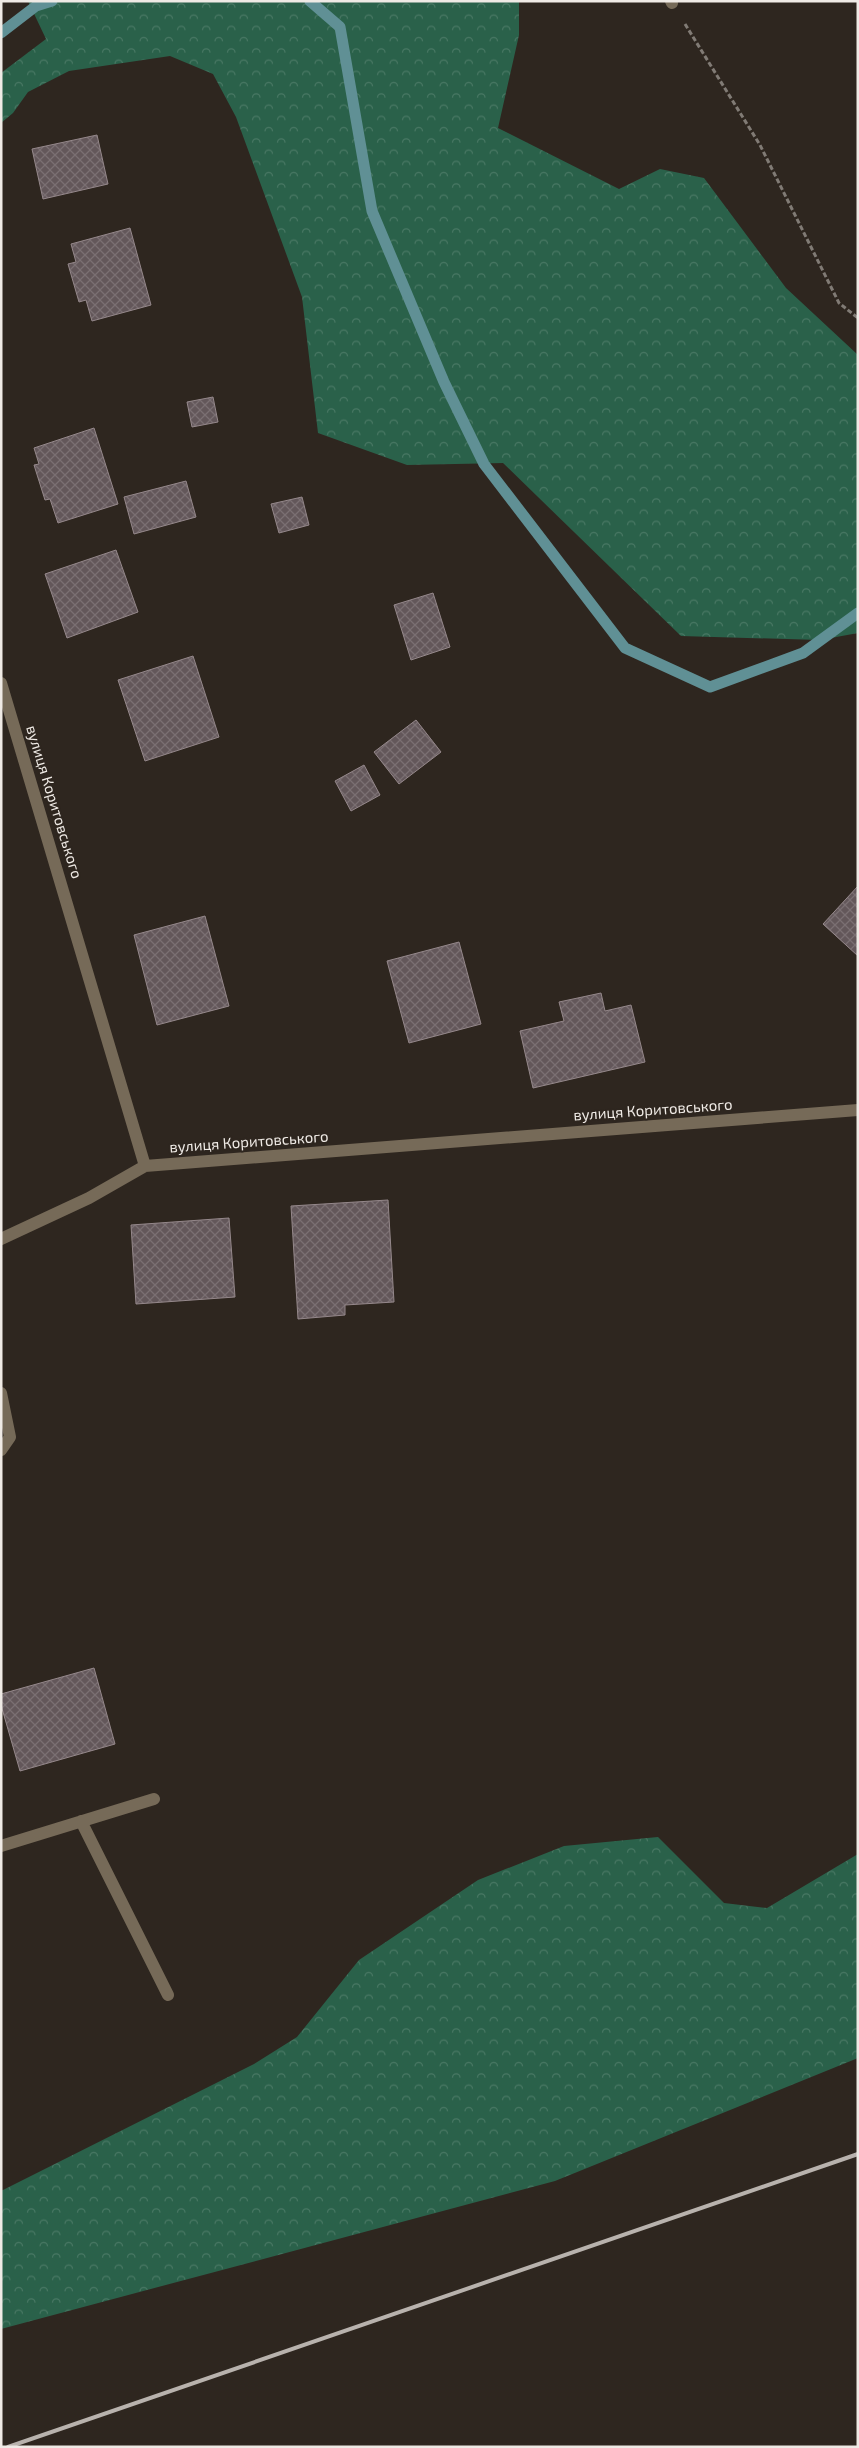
<svg xmlns="http://www.w3.org/2000/svg" width="859" height="2448" font-family="'Exo 2',sans-serif">
<style>
.forest{fill:url(#forest-crowns)}
.lines{fill:none;stroke-linecap:round;stroke-linejoin:round}
.stream{stroke:#609095;stroke-width:11}
.building{fill:url(#building-cross-hatch);stroke:#95888b}
.path{stroke:#817b75;stroke-width:3;stroke-dasharray:5 2.5;stroke-linecap:butt}
.minor{stroke:#766a58;stroke-width:12}
.rail{stroke:#b8b2ad;stroke-width:4}
.labels{text-anchor:middle;stroke-width:4;stroke-linejoin:round;paint-order:stroke}
.street-label{font-size:15px;fill:#efeae5;stroke:#2e261f}
</style>
<defs>
<pattern id="forest-crowns" width="20" height="18" patternUnits="userSpaceOnUse" patternTransform="scale(1.25)"><rect width="20" height="18" fill="#2a614a"/><path d="M2 6a3 3 0 1 1 6 0M12 15a3 3 0 1 1 6 0" fill="none" stroke="#497864"/></pattern>
<pattern id="building-cross-hatch" width="8" height="8" patternUnits="userSpaceOnUse" patternTransform="scale(1.25)"><rect width="8" height="8" fill="#63575a"/><path d="M0 0l8 8M0 8l8-8" fill="none" stroke="#7a6f72"/></pattern>
</defs>
<rect width="100%" height="100%" fill="#2e261f"/>
<path class="forest" d="M28,1H519V35L498,128L619,189L660,169L704,178L786,288L858,355V633L820,640L681,636L503,463L407,465L318,433L302,297L236,117L213,74L170,56L69,71L28,92L13,113L1,123V73L46,39Z
M658,1837L724,1903L767,1908L858,1854V2058L555,2181L1,2329V2191L254,2064L297,2037L359,1960L478,1880L564,1846Z"/>
<g class="lines">
<path class="stream" d="M310,1L340,27L372,211L444,382L484,464L625,648L710,687L803,653L858,613
M1,33L36,6L52,1"/>
</g>
<path class="building" d="M97,135L108,184L43,199L32,149Z
M130,228L151,305L92,321L86,300L79,302L68,264L76,262L71,244Z
M213,397L218,422L192,427L187,402Z
M94,428L118,504L58,523L50,499L45,500L34,465L39,464L34,448Z
M186,481L196,517L134,534L124,497Z
M302,497L309,525L279,533L271,504Z
M116,550L138,612L67,638L45,574Z
M433,593L450,647L411,660L394,605Z
M193,656L219,737L145,761L118,680Z
M416,720L441,752L399,784L374,752Z
M364,765L380,795L351,811L335,781Z
M858,886V956L823,924Z
M205,916L229,1006L157,1025L134,935Z
M459,942L481,1024L409,1043L387,961Z
M601,993L605,1011L631,1005L645,1062L533,1088L520,1031L564,1021L559,1002Z
M388,1200L394,1302L345,1305V1315L298,1319L291,1206Z
M229,1218L235,1297L136,1304L131,1225Z
M94,1668L115,1744L20,1771L1,1705V1694Z"/>
<g class="lines">
<path class="path" d="M685,24L760,145L839,303L858,318"/>
<path class="minor" d="M671,1L672,3
M1,683L145,1166L858,1110
M1,1239L89,1198L145,1166
M1,1393L10,1437L1,1450
M81,1821L168,1995
M1,1846L154,1799"/>
<path class="rail" d="M8,2447L858,2154"/>
</g>
<g class="labels">
<g class="street-label">
<text transform="translate(54 802) rotate(73)" y="5">вулиця Коритовського</text>
<text transform="translate(653 1110) rotate(-4)" y="5">вулиця Коритовського</text>
<text transform="translate(249 1142) rotate(-4)" y="5">вулиця Коритовського</text>
</g>
</g>
<rect width="859" height="2448" fill="none" stroke="#efeae5" stroke-width="5"/>
</svg>
